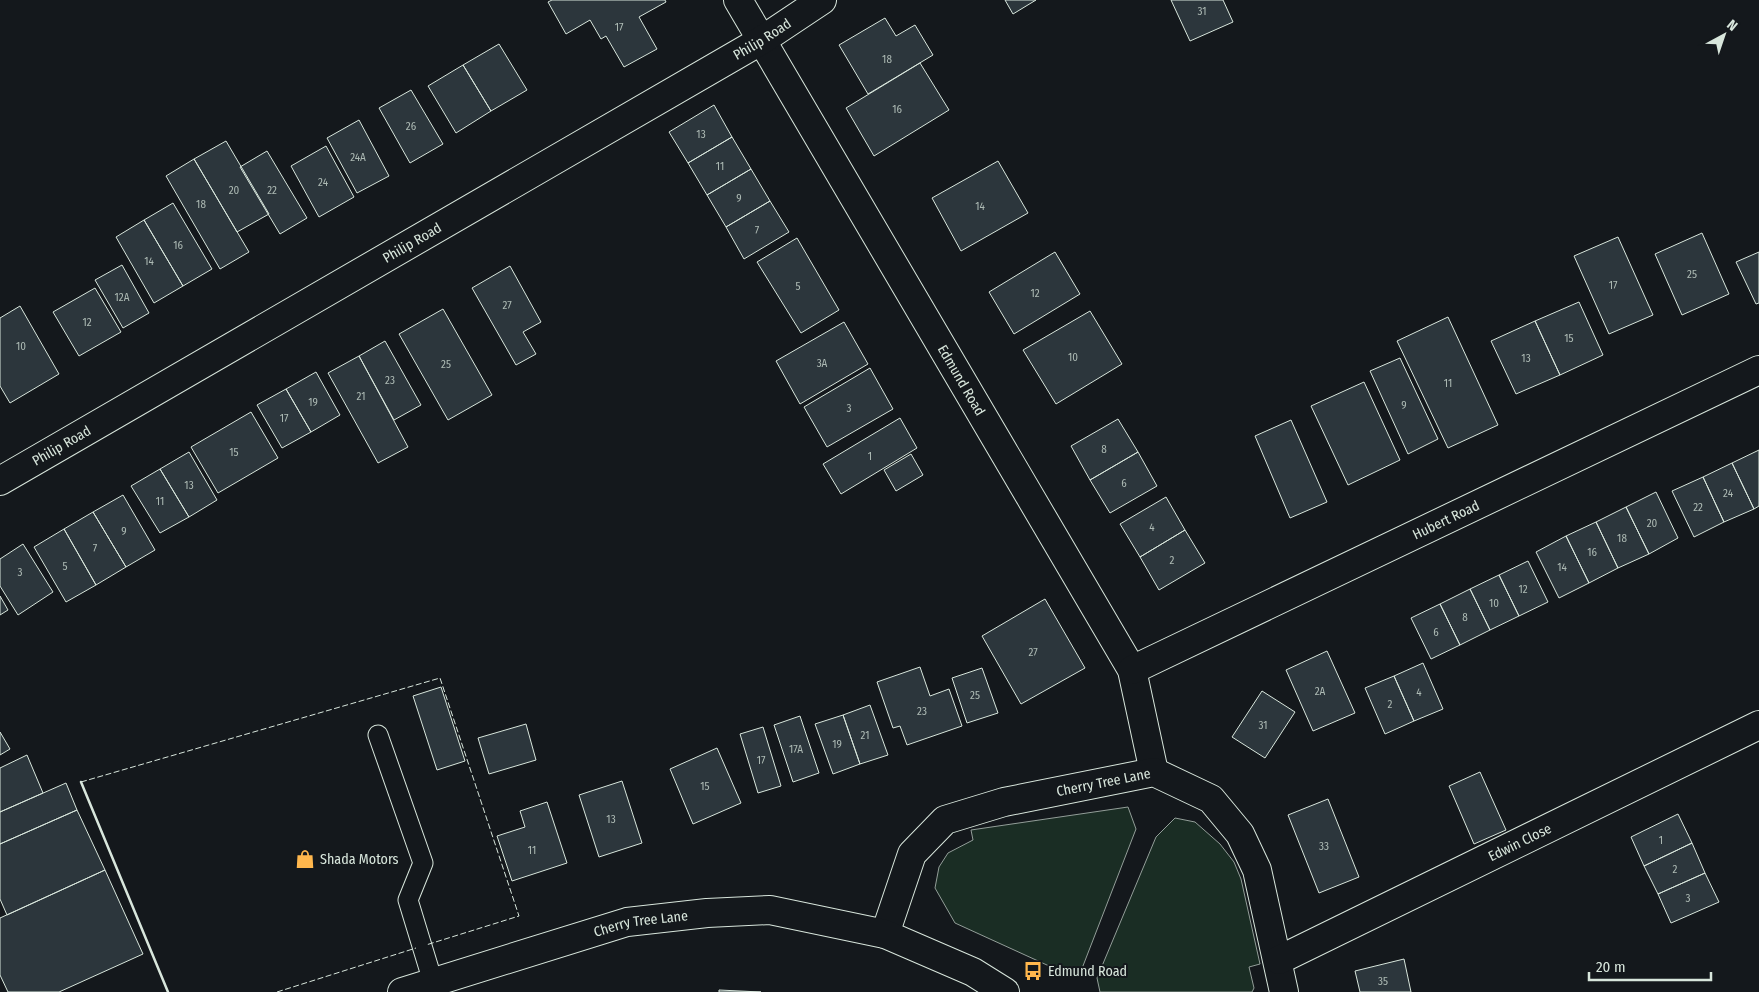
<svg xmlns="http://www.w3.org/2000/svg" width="1759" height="992" font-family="'Fira Sans Condensed',sans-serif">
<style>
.green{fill:#1a2d24;stroke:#939e99}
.building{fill:#2c363c;stroke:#d8e6dc}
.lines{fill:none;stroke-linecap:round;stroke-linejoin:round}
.lane-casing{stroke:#d8e6dc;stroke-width:21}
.street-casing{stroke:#d8e6dc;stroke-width:30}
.secondary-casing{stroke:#d8e6dc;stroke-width:30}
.lane{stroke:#14181c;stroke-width:19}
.street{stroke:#14181c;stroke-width:28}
.secondary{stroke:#14181c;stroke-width:28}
.fence{stroke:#d8e6dc;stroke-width:1;stroke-dasharray:6 2.5;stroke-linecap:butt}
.wall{stroke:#d8e6dc;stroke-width:2.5}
.labels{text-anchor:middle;stroke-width:4;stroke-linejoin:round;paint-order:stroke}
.number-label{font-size:11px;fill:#adbab4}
.street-label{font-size:14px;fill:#d8e6dc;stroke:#14181c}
.poi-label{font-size:14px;fill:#d8e6dc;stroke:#14181c;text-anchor:start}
</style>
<rect width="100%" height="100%" fill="#14181c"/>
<path class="green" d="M1128,807L1136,829L1081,971L1071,976L955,923L935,888L939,867L948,853L973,840L971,830Z
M1175,818L1195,822L1220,844L1234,862L1241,879L1260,964L1249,967L1254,988L1252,992H1100L1097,978L1156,837Z"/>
<path class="building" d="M552,0H665L666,2L639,17L657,49L624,67L606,36L601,39L590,20L566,34L548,2Z
M1005,0H1036L1013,14Z
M1171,0H1223L1233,22L1190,41Z
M885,18L896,36L915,25L933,55L868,94L839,45Z
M499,44L527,90L491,111L463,65Z
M920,63L949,110L874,156L846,108Z
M463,65L491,111L456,133L428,86Z
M411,90L443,144L410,163L379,108Z
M714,105L732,137L688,163L669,132Z
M359,120L389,176L357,193L327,138Z
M732,137L751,169L707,195L688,163Z
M226,141L269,214L237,232L194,159Z
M326,146L354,197L319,217L291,166Z
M267,151L307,218L280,234L240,167Z
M194,159L249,252L220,269L166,176Z
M998,161L1028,213L961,251L932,198Z
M751,169L770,201L726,227L707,195Z
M770,201L789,232L744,259L726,227Z
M173,203L212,269L183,286L144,220Z
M144,220L183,286L154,303L116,237Z
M1702,233L1729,294L1682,315L1655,254Z
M1618,237L1653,315L1609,334L1574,256Z
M797,238L839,310L801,333L757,262Z
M1055,252L1080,294L1014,334L989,292Z
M1759,252V303L1756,304L1736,262Z
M122,265L149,313L123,328L95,280Z
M510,266L541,322L523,332L536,354L516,365L472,288Z
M95,288L121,332L79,356L53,312Z
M1579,302L1603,355L1560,375L1535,321Z
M20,306L59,374L10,403L0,386V318Z
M443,309L492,395L448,420L399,334Z
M1090,311L1122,364L1056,404L1023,350Z
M1448,317L1498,425L1448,448L1397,341Z
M1535,321L1560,375L1516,394L1491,341Z
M844,322L868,364L800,404L776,361Z
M385,341L421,405L394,420L359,356Z
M359,356L408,447L378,463L328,373Z
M1400,358L1438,439L1408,454L1370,371Z
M870,368L893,409L827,447L804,407Z
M316,372L340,415L311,432L286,389Z
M1364,382L1400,460L1348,485L1311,406Z
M286,389L311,432L282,448L257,405Z
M251,412L278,458L218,493L191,447Z
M900,418L917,448L841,494L823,464Z
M1118,419L1138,452L1090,480L1071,446Z
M1291,420L1327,502L1290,518L1255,436Z
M1759,450V506L1754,509L1732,463Z
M189,452L217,500L189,517L160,469Z
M1138,452L1157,486L1110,513L1090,480Z
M911,454L923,475L896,491L884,470Z
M1732,463L1754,509L1724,522L1703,477Z
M160,469L189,517L160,533L131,486Z
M1703,477L1724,522L1694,537L1672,491Z
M1656,492L1678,538L1649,554L1626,507Z
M123,495L155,550L126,567L93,512Z
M1166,497L1185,530L1140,557L1120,524Z
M1626,507L1649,554L1618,568L1596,522Z
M93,512L126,567L96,585L64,529Z
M1596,522L1618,568L1589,583L1566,536Z
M64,529L96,585L66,602L34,547Z
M1185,530L1205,563L1159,590L1140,557Z
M1566,536L1589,583L1559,598L1536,552Z
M23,544L53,592L18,615L0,586V559Z
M1528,561L1548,602L1519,616L1499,575Z
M1499,575L1519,616L1490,630L1470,589Z
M1470,589L1490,630L1460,645L1440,604Z
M0,596L8,610L0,615Z
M1045,599L1085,668L1021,704L982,636Z
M1440,604L1460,645L1431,659L1411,618Z
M1327,651L1355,713L1313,731L1286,670Z
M1423,663L1443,709L1414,721L1394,676Z
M920,667L930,696L949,689L962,726L907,745L900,726L893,728L877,682Z
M982,668L998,713L967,723L952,678Z
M1394,676L1414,721L1385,734L1365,688Z
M441,687L465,761L437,770L413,696Z
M1262,691L1295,712L1265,758L1232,737Z
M870,705L888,755L860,764L843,715Z
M843,715L860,764L833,774L815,724Z
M800,716L819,773L793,782L774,725Z
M526,724L536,760L489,774L478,738Z
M763,727L781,786L758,793L740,734Z
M0,732L10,749L0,755Z
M717,748L741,803L693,824L670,769Z
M27,755L43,793L0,812V768Z
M1480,772L1506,830L1474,844L1449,786Z
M622,781L642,843L599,857L579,795Z
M66,783L77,810L0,844V812Z
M1328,799L1359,877L1319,893L1288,815Z
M547,802L567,863L512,881L497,836L525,827L520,811Z
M77,810L105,870L7,915L0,899V844Z
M1678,814L1692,843L1644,866L1631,837Z
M1692,843L1705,873L1658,894L1644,866Z
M105,870L143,954L59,992H8L0,975V918Z
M1705,873L1719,902L1671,923L1658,894Z
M1404,959L1411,992H1360L1355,971Z
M719,990L761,992H719Z"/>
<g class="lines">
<g class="lane-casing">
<path id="lane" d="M378,735L423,863L408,900L433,982"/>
</g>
<g class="street-casing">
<g id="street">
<path id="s1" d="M738,0L1132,670L1154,772"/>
<path id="s2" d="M0,481L762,40L822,0"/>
<path id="s3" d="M1132,670L1759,370"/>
<path id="s4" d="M885,934L912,854L945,820L1004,802L1154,772L1211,799L1240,834L1257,870L1284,992"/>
<path id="s5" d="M1279,960L1759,725"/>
</g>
</g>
<g class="secondary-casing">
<g id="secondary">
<path id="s6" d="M402,992L627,922L707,913L770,910L885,934L973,972L1005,992"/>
</g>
</g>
<use href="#lane" class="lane"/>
<use href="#street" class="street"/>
<use href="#secondary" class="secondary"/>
<path class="fence" d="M81,782L440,678L519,916L426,945
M277,992L416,948"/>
<path class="wall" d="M81,782L168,992"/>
</g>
<defs>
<g id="shop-bare" transform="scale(1.5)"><path d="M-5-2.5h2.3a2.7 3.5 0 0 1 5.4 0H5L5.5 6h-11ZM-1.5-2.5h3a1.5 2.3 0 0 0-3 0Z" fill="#ffb74d" stroke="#14181c" stroke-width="2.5" paint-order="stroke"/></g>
<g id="bus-bare" transform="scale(1.5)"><path d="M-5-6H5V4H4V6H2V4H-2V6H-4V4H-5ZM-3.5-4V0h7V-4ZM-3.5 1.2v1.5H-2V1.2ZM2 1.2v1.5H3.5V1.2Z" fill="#ffb74d" stroke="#14181c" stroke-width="2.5" paint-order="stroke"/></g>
</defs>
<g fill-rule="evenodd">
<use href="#shop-bare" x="305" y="859"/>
<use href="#bus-bare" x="1033" y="971"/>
</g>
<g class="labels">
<g class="number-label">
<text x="1202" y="15">31</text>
<text x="619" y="31">17</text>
<text x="887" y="63">18</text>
<text x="897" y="113">16</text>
<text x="411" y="130">26</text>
<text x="701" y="138">13</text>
<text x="358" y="161">24A</text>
<text x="720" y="170">11</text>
<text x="323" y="186">24</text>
<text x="234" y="194">20</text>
<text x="272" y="194">22</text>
<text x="739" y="202">9</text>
<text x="201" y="208">18</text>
<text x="980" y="210">14</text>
<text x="757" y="234">7</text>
<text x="178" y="249">16</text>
<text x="149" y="265">14</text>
<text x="1692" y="278">25</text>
<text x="1613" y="289">17</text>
<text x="798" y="290">5</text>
<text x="1035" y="297">12</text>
<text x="122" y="301">12A</text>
<text x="507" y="309">27</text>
<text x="87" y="326">12</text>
<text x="1569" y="342">15</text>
<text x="21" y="350">10</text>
<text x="1073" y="361">10</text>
<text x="1526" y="362">13</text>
<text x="822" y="367">3A</text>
<text x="446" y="368">25</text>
<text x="390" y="384">23</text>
<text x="1448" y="387">11</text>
<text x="361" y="400">21</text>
<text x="313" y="406">19</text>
<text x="1404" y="409">9</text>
<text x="849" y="412">3</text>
<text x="284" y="422">17</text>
<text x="1104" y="453">8</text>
<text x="234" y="456">15</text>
<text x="870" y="460">1</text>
<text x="1124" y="487">6</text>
<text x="189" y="489">13</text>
<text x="1728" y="497">24</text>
<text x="160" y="505">11</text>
<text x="1698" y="511">22</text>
<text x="1652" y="527">20</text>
<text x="1152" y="531">4</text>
<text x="124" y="535">9</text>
<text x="1622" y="542">18</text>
<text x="95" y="552">7</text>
<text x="1592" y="556">16</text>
<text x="1172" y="564">2</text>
<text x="65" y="570">5</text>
<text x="1562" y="571">14</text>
<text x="20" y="576">3</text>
<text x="1523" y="593">12</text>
<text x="1494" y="607">10</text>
<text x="1465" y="621">8</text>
<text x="1436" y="636">6</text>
<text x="1033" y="656">27</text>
<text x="1320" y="695">2A</text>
<text x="1419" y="696">4</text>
<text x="975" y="699">25</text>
<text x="1390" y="708">2</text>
<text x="922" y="715">23</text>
<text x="1263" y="729">31</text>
<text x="865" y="739">21</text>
<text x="837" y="748">19</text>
<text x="796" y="753">17A</text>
<text x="761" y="764">17</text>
<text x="705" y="790">15</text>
<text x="611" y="823">13</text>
<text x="1661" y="844">1</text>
<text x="1324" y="850">33</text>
<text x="532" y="854">11</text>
<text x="1675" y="873">2</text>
<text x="1688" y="902">3</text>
<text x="1383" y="985">35</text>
</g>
<g class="street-label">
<text dy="5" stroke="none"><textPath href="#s2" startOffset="881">Philip Road</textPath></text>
<text dy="5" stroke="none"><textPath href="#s2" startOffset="476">Philip Road</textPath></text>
<text dy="5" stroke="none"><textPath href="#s1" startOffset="441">Edmund Road</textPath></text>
<text dy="5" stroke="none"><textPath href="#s2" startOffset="71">Philip Road</textPath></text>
<text dy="5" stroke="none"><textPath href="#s3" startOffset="348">Hubert Road</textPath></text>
<text dy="5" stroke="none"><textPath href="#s4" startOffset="295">Cherry Tree Lane</textPath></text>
<text dy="5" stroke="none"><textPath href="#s5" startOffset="268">Edwin Close</textPath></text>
<text dy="5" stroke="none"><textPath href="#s6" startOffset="249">Cherry Tree Lane</textPath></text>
</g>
<g class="poi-label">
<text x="320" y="864">Shada Motors</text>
<text x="1048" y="976">Edmund Road</text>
</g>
</g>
<g transform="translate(1724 35) rotate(40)" stroke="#14181c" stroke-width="4" paint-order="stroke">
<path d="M0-4L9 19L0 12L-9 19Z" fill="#d8e6dc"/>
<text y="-8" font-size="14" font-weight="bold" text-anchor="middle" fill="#d8e6dc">N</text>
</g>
<path d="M1589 972v8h122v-8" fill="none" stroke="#d8e6dc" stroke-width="2.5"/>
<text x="1596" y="972" font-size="15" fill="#d8e6dc" stroke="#14181c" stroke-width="4" paint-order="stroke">20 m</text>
</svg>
